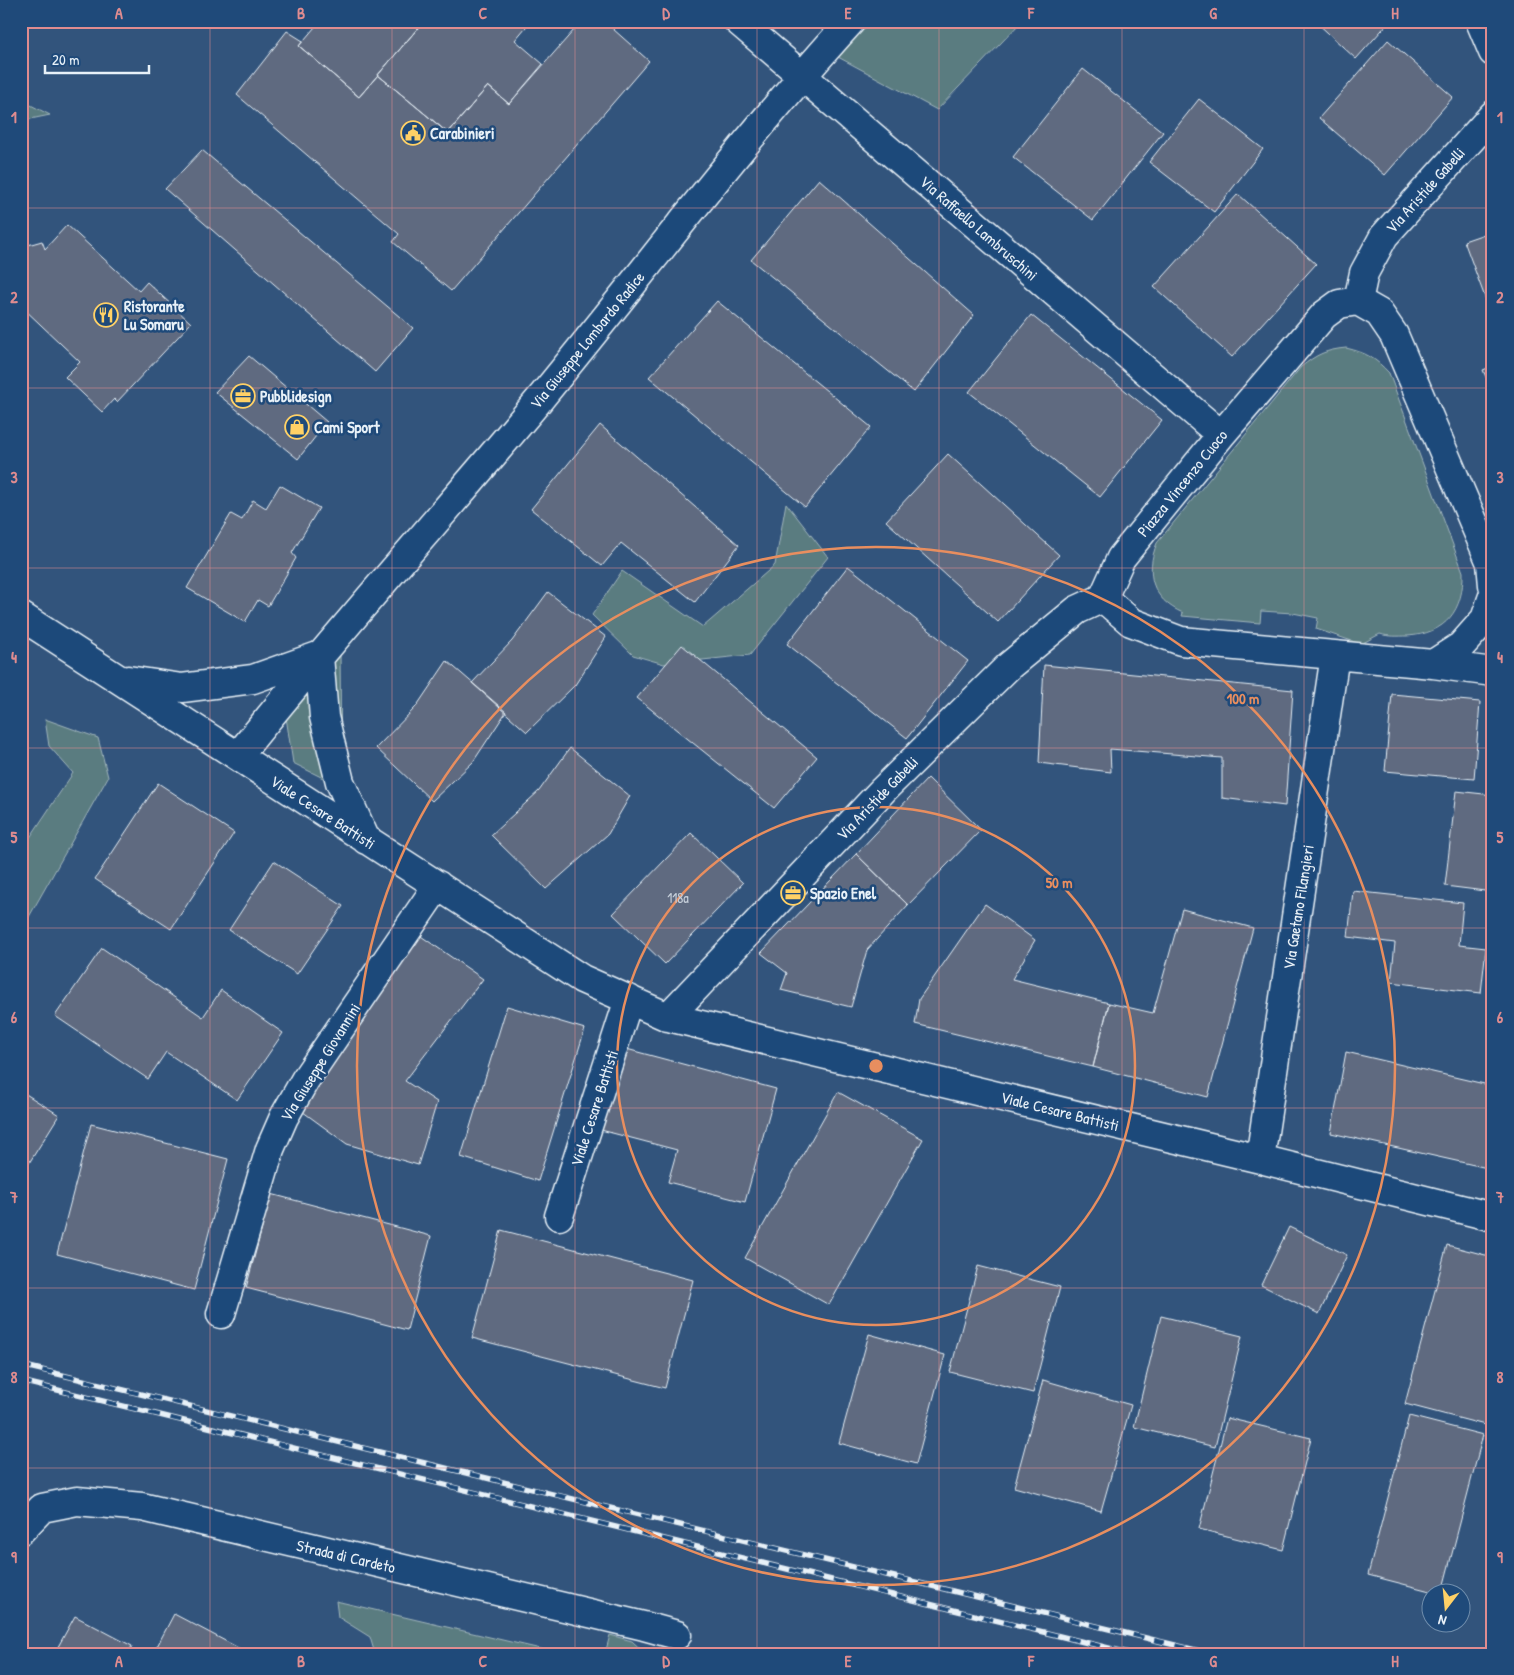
<svg xmlns="http://www.w3.org/2000/svg" width="1514" height="1675" font-family="'Patrick Hand',sans-serif">
<style>
.green{fill:#5a7b80;stroke:#a1b6bc}
.building{fill:#5f6a80;stroke:#e8f1f8}
.lines{fill:none;stroke-linecap:round;stroke-linejoin:round}
.minor-casing{stroke:#e8f1f8;stroke-width:31}
.minor{stroke:#1f4a7a;stroke-width:28}
.rail-casing{stroke:#e8f1f8;stroke-width:5.5}
.rail{stroke:#1f4a7a;stroke-width:4;stroke-dasharray:11;stroke-linecap:butt}
.grid{fill:none;stroke:#df8c90;stroke-width:1;stroke-opacity:0.55}
.ring{fill:none;stroke:#e88e5f;stroke-width:2.5}
.labels{text-anchor:middle;stroke-width:5;stroke-linejoin:round;paint-order:stroke}
.number-label{font-size:14px;fill:#c6cfda}
.poi-label{font-size:16px;font-weight:bold;fill:#e8f1f8;stroke:#1f4a7a;text-anchor:start}
.street-label{font-size:16px;fill:#e8f1f8;stroke:#1f4a7a}
.centre{fill:#e88e5f;stroke:#1f4a7a;stroke-width:2.5}
.ring-label{font-size:15px;text-anchor:middle;font-weight:bold;fill:#e88e5f;stroke:#1f4a7a;stroke-width:5;stroke-linejoin:round;paint-order:stroke}
.neatline{fill:none;stroke:#df8c90;stroke-width:2}
.grid-label{font-size:16px;text-anchor:middle;font-weight:bold;fill:#df8c90}
</style>
<rect width="100%" height="100%" fill="#32547c"/>
<filter id="ink" filterUnits="userSpaceOnUse"><feTurbulence type="fractalNoise" baseFrequency=".02" numOctaves="2"/><feDisplacementMap in="SourceGraphic" scale="10" xChannelSelector="R" yChannelSelector="G"/><feConvolveMatrix kernelMatrix="1 2 1 2 8 2 1 2 1" color-interpolation-filters="sRGB"/></filter>
<g filter="url(#ink)">
<path class="green" d="M863,21H1022L937,110L838,57Z
M21,100L50,115L21,121Z
M1346,348C1367,353 1375,358 1389,373L1463,572C1464,610 1446,634 1407,636C1398,636 1389,637 1380,634L1361,644L1316,629L1318,618L1293,613L1261,611L1260,623L1182,616L1183,613C1151,599 1145,573 1157,543L1301,367C1317,354 1326,350 1346,348Z
M786,503L828,557L750,655L664,664L633,655L592,615L622,571L703,627L775,565Z
M340,649L341,787L293,763L284,704Z
M45,719L98,738L108,777L21,931V851L73,773L49,746Z
M336,1601L562,1654H375L370,1637L338,1617Z
M610,1635L632,1641L646,1654H605Z"/>
<path class="building" d="M320,21H424L359,97L299,46Z
M424,21H531L515,40L543,64L509,104L488,86L448,133L378,75Z
M582,21H604L649,61L451,291L393,242L399,234L237,95L287,31L303,41L299,46L359,97L378,75L448,133L488,86L509,104Z
M1315,21H1390L1356,59Z
M1388,40L1453,97L1385,175L1319,118Z
M1083,69L1163,132L1093,220L1013,157Z
M1199,99L1263,149L1214,212L1149,162Z
M202,150L413,328L375,372L165,189Z
M819,179L974,315L914,392L751,260Z
M1238,194L1316,264L1232,357L1154,287Z
M67,225L139,291L147,282L191,323L117,402L114,399L102,412L65,377L80,362L21,306V247L42,241L45,249Z
M1493,231V319L1464,241Z
M717,301L871,427L805,507L649,377Z
M1031,315L1162,420L1100,497L969,392Z
M249,356L327,422L298,459L215,392Z
M1493,366V394L1483,370Z
M600,425L739,545L695,602L621,543L602,566L531,509Z
M948,454L1059,555L998,622L886,521Z
M280,485L319,508L292,553L296,558L268,606L258,600L245,622L187,588L231,514L242,520L253,500L266,508Z
M848,566L968,661L907,738L787,644Z
M548,592L606,637L575,685L527,732L472,683L512,641Z
M682,645L817,757L774,808L637,698Z
M447,661L506,712L473,762L432,801L376,748L416,707Z
M1044,665L1293,690L1285,806L1222,798V758L1110,749L1111,772L1039,763Z
M1392,694L1480,702L1474,779L1385,771Z
M570,748L630,796L608,834L546,889L491,835L539,791Z
M928,778L981,830L908,905L856,854Z
M158,783L234,833L171,929L95,879Z
M1456,791L1493,795V892L1445,886Z
M691,833L743,883L665,964L613,914Z
M856,854L908,905L867,950L851,1007L781,990L787,973L761,953Z
M274,861L343,906L297,974L229,930Z
M1353,891L1463,903L1459,945L1486,948L1481,993L1391,982L1395,943L1348,937Z
M985,904L1035,940L1012,979L1109,1003L1093,1067L915,1024L919,999Z
M1182,909L1253,928L1208,1097L1093,1067L1109,1003L1153,1013Z
M415,932L483,979L405,1081L437,1102L418,1165L347,1144L299,1109Z
M102,948L203,1017L221,990L283,1033L237,1100L166,1052L148,1079L55,1016Z
M507,1006L585,1029L538,1181L461,1157Z
M619,1047L776,1089L745,1202L668,1182L677,1150L597,1129Z
M1346,1052L1493,1086L1492,1169L1331,1133Z
M21,1091L59,1115L21,1176Z
M838,1092L923,1139L829,1305L745,1258Z
M91,1124L228,1159L194,1290L57,1254Z
M271,1194L431,1236L407,1330L246,1288Z
M1289,1227L1347,1255L1319,1314L1261,1285Z
M501,1230L693,1280L665,1388L472,1338Z
M1447,1245L1493,1257V1397L1485,1425L1405,1404Z
M978,1266L1060,1287L1033,1393L950,1372Z
M1161,1316L1242,1336L1215,1447L1134,1427Z
M869,1334L945,1355L916,1464L839,1443Z
M1043,1380L1131,1405L1101,1511L1014,1487Z
M1409,1416L1483,1435L1442,1592H1434L1368,1575Z
M1227,1418L1311,1438L1283,1550L1199,1529Z
M174,1614L250,1654H153Z
M75,1616L132,1646L128,1654H54Z"/>
<g class="lines">
<g class="minor-casing">
<path id="minor" d="M738,21L1221,435
M1480,21L1493,52
M1358,301L1364,273L1384,236L1493,115
M1493,585L1491,563L1394,335L1379,313L1358,301L1339,304L1324,315L1221,435L1121,558L1103,598L1131,622L1181,641L1433,664L1461,646L1485,619L1493,596
M21,616L582,979L668,1017L1260,1159L1493,1217
M319,656L324,717L340,782L366,840
M1433,664L1493,672
M128,680L182,688L253,679L318,656
M238,756C335,634 440,519 539,400C643,274 741,142 851,21
M668,1017L883,790L1009,666L1077,610L1103,598
M1260,1159L1335,655
M559,1216L629,999
M221,1314L270,1149L284,1117L305,1080L438,885
M21,1530L42,1508L77,1501L142,1507L644,1626L677,1635"/>
</g>
<use href="#minor" class="minor"/>
<g class="rail-casing">
<path id="rail" d="M21,1365L1212,1654
M21,1381L1133,1654"/>
</g>
<use href="#rail" class="rail"/>
</g>
</g>
<path class="grid" d="M210,21V1654M392,21V1654M575,21V1654M757,21V1654M939,21V1654M1122,21V1654M1304,21V1654M21,208H1493M21,388H1493M21,568H1493M21,748H1493M21,928H1493M21,1108H1493M21,1288H1493M21,1468H1493"/>
<g class="ring">
<circle cx="876" cy="1066" r="259"/>
<circle cx="876" cy="1066" r="519"/>
</g>
<defs>
<g id="civic-ring" transform="scale(1.25)"><circle r="9.5" fill="#1f4a7a" stroke="#ffd166" stroke-width="1.5"/><path d="M-.6-6.5H3V-4.5H.6V-3L4-1V1h2V6H-6V1h2V-1L-.6-3ZM-1.2 2.5V6h2.4V2.5Z" fill="#ffd166"/></g>
<g id="restaurant-ring" transform="scale(1.25)"><circle r="9.5" fill="#1f4a7a" stroke="#ffd166" stroke-width="1.5"/><path d="M-5-6h1v4h1v-4h1v4h1v-4h1v5L-1.5 .5V6h-2V.5L-5-1ZM5-6V6H3V1.5H1.5Q1.5-4 5-6Z" fill="#ffd166"/></g>
<g id="office-ring" transform="scale(1.25)"><circle r="9.5" fill="#1f4a7a" stroke="#ffd166" stroke-width="1.5"/><path d="M-6-3h4V-5.5h4V-3h4V5H-6ZM-1-4.5V-3h2v-1.5ZM-6 0V1H6V0Z" fill="#ffd166"/></g>
<g id="shop-ring" transform="scale(1.25)"><circle r="9.5" fill="#1f4a7a" stroke="#ffd166" stroke-width="1.5"/><path d="M-5-2.5h2.3a2.7 3.5 0 0 1 5.4 0H5L5.5 6h-11ZM-1.5-2.5h3a1.5 2.3 0 0 0-3 0Z" fill="#ffd166"/></g>
</defs>
<g fill-rule="evenodd">
<use href="#civic-ring" x="413" y="133"/>
<use href="#restaurant-ring" x="106" y="315"/>
<use href="#office-ring" x="243" y="396"/>
<use href="#shop-ring" x="297" y="427"/>
<use href="#office-ring" x="793" y="893"/>
</g>
<g class="labels">
<g class="number-label">
<text x="678" y="903">118a</text>
</g>
<g class="poi-label">
<text x="430" y="139">Carabinieri</text>
<text x="124" y="312">Ristorante<tspan x="124" dy="18">Lu Somaru</tspan></text>
<text x="260" y="402">Pubblidesign</text>
<text x="314" y="433">Cami Sport</text>
<text x="810" y="899">Spazio Enel</text>
</g>
<g class="street-label">
<text transform="translate(1425 190) rotate(-48)" y="6">Via Aristide Gabelli</text>
<text transform="translate(979 228) rotate(41)" y="6">Via Raffaello Lambruschini</text>
<text transform="translate(587 340) rotate(-51)" y="6">Via Giuseppe Lombardo Radice</text>
<text transform="translate(1182 483) rotate(-51)" y="6">Piazza Vincenzo Cuoco</text>
<text transform="translate(877 798) rotate(-46)" y="6">Via Aristide Gabelli</text>
<text transform="translate(323 812) rotate(33)" y="6">Viale Cesare Battisti</text>
<text transform="translate(1298 907) rotate(-81)" y="6">Via Gaetano Filangieri</text>
<text transform="translate(320 1062) rotate(-58)" y="6">Via Giuseppe Giovannini</text>
<text transform="translate(594 1108) rotate(-72)" y="6">Viale Cesare Battisti</text>
<text transform="translate(1060 1111) rotate(14)" y="6">Viale Cesare Battisti</text>
<text transform="translate(346 1556) rotate(13)" y="6">Strada di Cardeto</text>
</g>
</g>
<circle cx="876" cy="1066" r="8" class="centre"/>
<g class="ring-label">
<text x="1243" y="704">100 m</text>
<text x="1059" y="888">50 m</text>
</g>
<rect width="1514" height="1675" fill="none" stroke="#1f4a7a" stroke-width="55"/>
<g transform="translate(1446 1608) rotate(196)"><circle r="24" fill="#1f4a7a" stroke="#6f8dac"/>
<path d="M0-4L9 19L0 12L-9 19Z" fill="#ffd166"/>
<text y="-8" font-size="14" font-weight="bold" text-anchor="middle" fill="#e8f1f8">N</text>
</g>
<path d="M45 65v8h104v-8" fill="none" stroke="#e8f1f8" stroke-width="2.5"/>
<text x="52" y="65" font-size="15" fill="#e8f1f8" stroke="#1f4a7a" stroke-width="4" paint-order="stroke">20 m</text>
<rect x="28" y="28" width="1458" height="1620" class="neatline"/>
<g class="grid-label">
<text x="119" y="19">A</text>
<text x="301" y="19">B</text>
<text x="483" y="19">C</text>
<text x="666" y="19">D</text>
<text x="848" y="19">E</text>
<text x="1031" y="19">F</text>
<text x="1213" y="19">G</text>
<text x="1395" y="19">H</text>
<text x="14" y="123">1</text>
<text x="1500" y="123">1</text>
<text x="14" y="303">2</text>
<text x="1500" y="303">2</text>
<text x="14" y="483">3</text>
<text x="1500" y="483">3</text>
<text x="14" y="663">4</text>
<text x="1500" y="663">4</text>
<text x="14" y="843">5</text>
<text x="1500" y="843">5</text>
<text x="14" y="1023">6</text>
<text x="1500" y="1023">6</text>
<text x="14" y="1203">7</text>
<text x="1500" y="1203">7</text>
<text x="14" y="1383">8</text>
<text x="1500" y="1383">8</text>
<text x="14" y="1563">9</text>
<text x="1500" y="1563">9</text>
<text x="119" y="1667">A</text>
<text x="301" y="1667">B</text>
<text x="483" y="1667">C</text>
<text x="666" y="1667">D</text>
<text x="848" y="1667">E</text>
<text x="1031" y="1667">F</text>
<text x="1213" y="1667">G</text>
<text x="1395" y="1667">H</text>
</g>
</svg>
